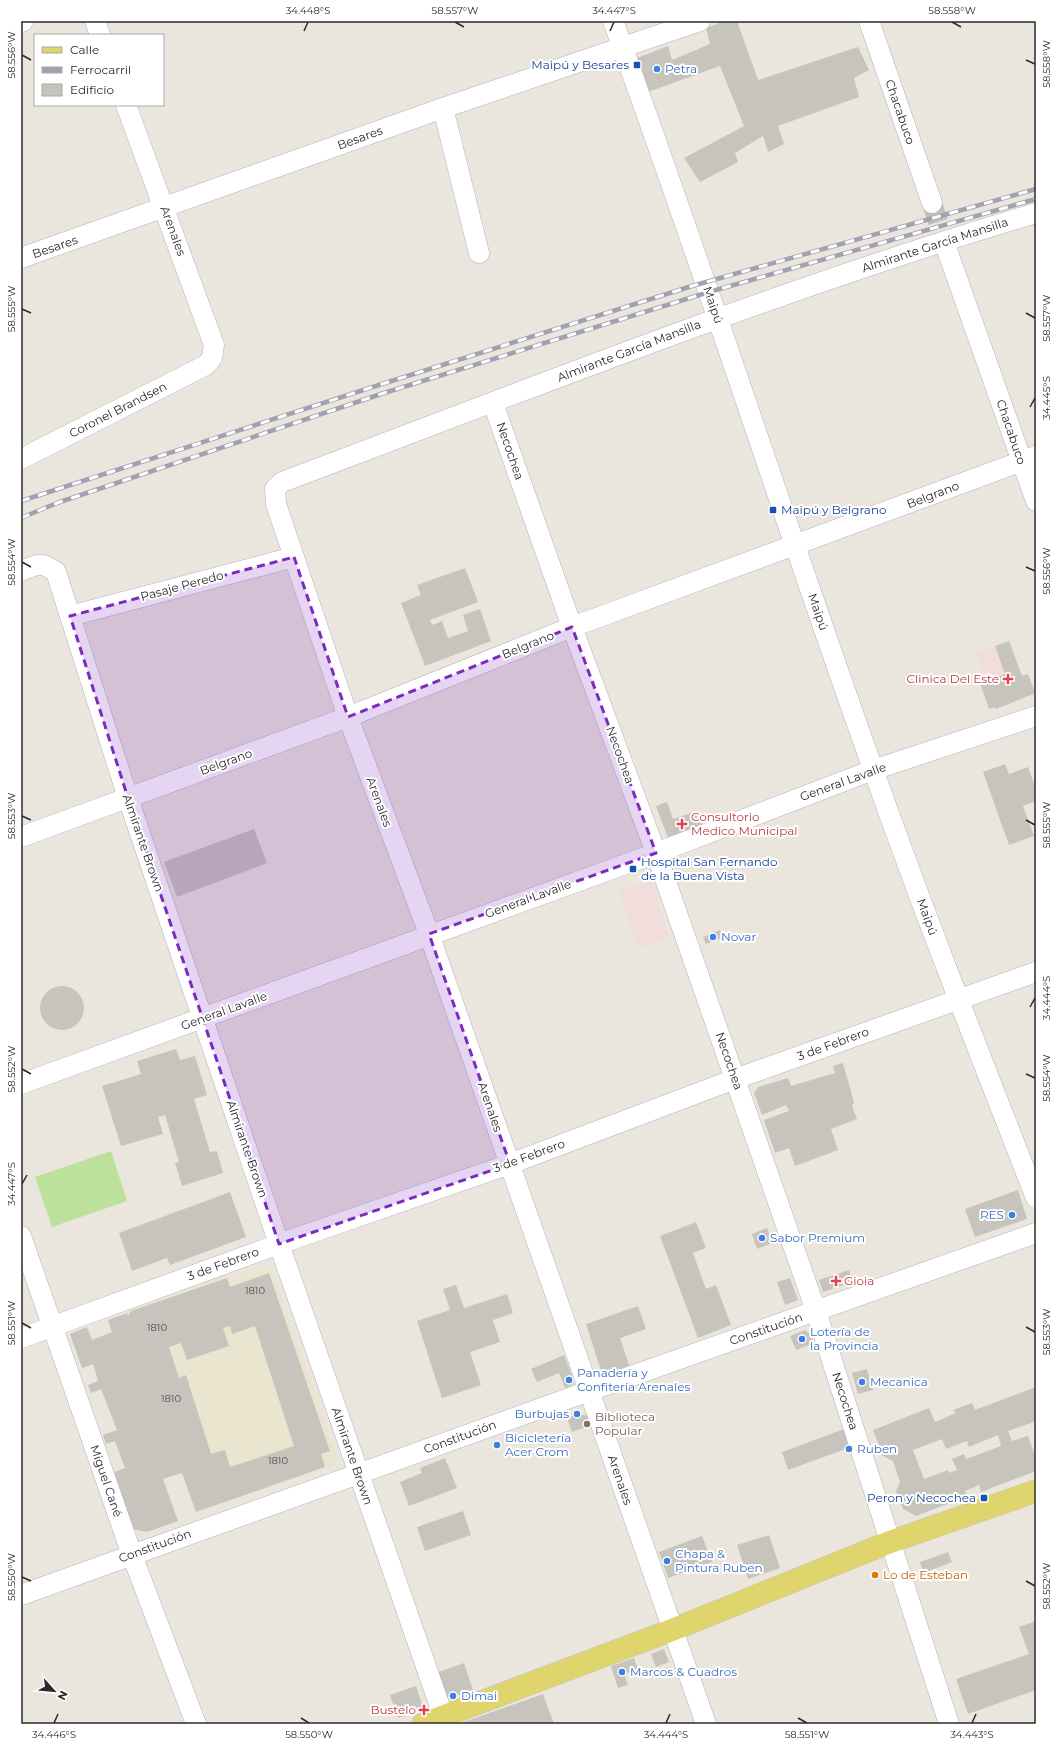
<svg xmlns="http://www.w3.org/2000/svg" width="1057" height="1745" font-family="Montserrat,sans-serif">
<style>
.education{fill:#eae5cf}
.medical{fill:#f0dddc}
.pitch{fill:#bbe19d}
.building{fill:#c6c4bc;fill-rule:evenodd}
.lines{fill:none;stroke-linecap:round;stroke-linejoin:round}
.minor-tunnel{stroke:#c4c0b9;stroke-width:20;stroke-dasharray:20 10;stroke-linecap:butt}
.minor-casing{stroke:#b1b2bc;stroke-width:21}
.major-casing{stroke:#c3c3c3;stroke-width:23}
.minor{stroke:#fff;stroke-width:20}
.major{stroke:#e0d46c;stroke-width:22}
.rail-casing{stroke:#a1a1b2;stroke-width:4.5}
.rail{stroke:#fff;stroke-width:3;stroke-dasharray:9;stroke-linecap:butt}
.marked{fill:#7b2cbf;fill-opacity:0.2;stroke:#7b2cbf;stroke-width:3;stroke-dasharray:8 5;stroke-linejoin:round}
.ticks{fill:none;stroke:#2a2a2a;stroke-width:1.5}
.transit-dot{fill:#1a4fb4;stroke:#fff;stroke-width:1.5}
.shop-dot{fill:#3f7fe0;stroke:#fff;stroke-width:1.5}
.health-dot{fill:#e0444e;stroke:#fff;stroke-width:1.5}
.education-dot{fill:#8d6e63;stroke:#fff;stroke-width:1.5}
.food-dot{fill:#e8710a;stroke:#fff;stroke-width:1.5}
.labels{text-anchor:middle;stroke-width:4;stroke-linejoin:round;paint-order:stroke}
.number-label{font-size:10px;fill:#51504e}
.transit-label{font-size:12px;fill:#164399;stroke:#fff;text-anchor:end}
.shop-label{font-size:12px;fill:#366cbe;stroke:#fff;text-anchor:start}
.street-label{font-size:12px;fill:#2a2a2a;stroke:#fff}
.health-label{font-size:12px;fill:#be3a42;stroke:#fff;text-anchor:end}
.education-label{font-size:12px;fill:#785e54;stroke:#fff;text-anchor:start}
.food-label{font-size:12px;fill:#c56008;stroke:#fff;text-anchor:start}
.neatline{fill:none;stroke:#2a2a2a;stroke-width:1.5}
.ticks-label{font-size:10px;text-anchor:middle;fill:#2a2a2a}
</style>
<rect width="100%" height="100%" fill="#eae6dd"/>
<path class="education" d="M262,1268L272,1271L338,1458L331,1467L196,1512L126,1311L230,1273L232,1279Z"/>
<path class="medical" d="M1009,641L1022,676L1028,674L1036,695L990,711L980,683L986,681L977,653Z
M651,881L670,937L637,949L618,892Z"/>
<path class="pitch" d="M111,1151L127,1201L52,1227L35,1177Z"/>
<path class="building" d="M725,21H737L758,80L858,47L869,70L854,78L859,97L778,126L784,144L768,152L763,136L735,153L738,162L700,182L684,158L744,126L720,66L648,92L637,58L668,46L672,60L710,44L706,28Z
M465,568L478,602L430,620L432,625L442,621L448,638L468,631L463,615L480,609L491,641L425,666L401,603L421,595L417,585Z
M1009,641L1022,676L1028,674L1035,693L996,709L995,707L989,709L980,683L1005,674L995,646Z
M1005,764L1009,774L1028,767L1036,789V801L1023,806L1034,836L1009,845L983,772Z
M667,802L673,819L697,811L704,829L672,840L668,838L656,806Z
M254,829L267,863L177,897L164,862Z
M720,930L723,937L706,944L703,937Z
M40 1008a22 22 0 1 1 44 0a22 22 0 1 1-44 0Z
M176,1049L180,1060L195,1056L207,1095L194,1099L210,1152L217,1151L223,1173L182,1186L175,1163L179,1162L165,1115L158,1117L163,1134L121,1146L102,1086L141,1074L137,1061Z
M843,1063L854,1102L852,1106L857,1119L831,1129L838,1150L795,1166L789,1148L775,1153L764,1120L789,1111L786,1105L762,1115L754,1093L758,1087L788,1078L791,1086L835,1073L833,1066Z
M1018,1190L1027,1219L975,1237L965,1209Z
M230,1192L246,1237L170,1265L167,1258L132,1271L119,1233Z
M696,1222L706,1248L693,1253L706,1289L716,1285L731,1325L698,1338L660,1236Z
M767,1228L772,1243L757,1249L752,1234Z
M849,1270L853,1282L823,1292L819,1280Z
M269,1273L330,1451L321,1454L325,1467L196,1512L182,1473L163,1479L178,1521L147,1532L133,1529L112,1473L125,1468L115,1441L106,1444L103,1435L117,1430L101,1389L91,1393L88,1385L98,1381L93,1364L82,1368L70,1334L87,1327L92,1340L112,1332L108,1320L127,1313L128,1316L131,1311L227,1278L230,1287ZM230,1326L232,1334L255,1326L294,1446L230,1467L225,1450L211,1454L186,1375L179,1378L169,1347L181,1343L187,1360L229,1346L223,1328Z
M790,1278L798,1300L785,1305L777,1282Z
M456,1285L464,1308L507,1294L513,1313L493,1320L500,1342L470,1352L481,1385L442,1398L417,1321L450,1310L443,1289Z
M638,1306L646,1329L620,1338L630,1368L603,1377L586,1324Z
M805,1330L810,1334L814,1343L796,1350L790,1336Z
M564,1355L573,1378L574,1382L572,1385L565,1388L559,1373L537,1382L531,1369Z
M867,1369L873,1390L858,1394L852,1373Z
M1036,1387V1421L1008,1431L1012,1441L1028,1436L1036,1458V1471L981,1492L979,1485L965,1491L968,1496L916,1516L903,1509L896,1492L900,1482L893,1461L883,1456L873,1430L929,1408L935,1422L956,1413L953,1410L972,1403L975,1410ZM998,1435L1001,1446L966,1459L964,1454L952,1459L957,1470L949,1473L948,1470L924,1479L913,1450L942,1439L946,1449L967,1441L969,1447Z
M579,1414L588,1416L591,1425L572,1432L567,1418Z
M847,1428L854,1446L788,1470L782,1452Z
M445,1458L457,1488L409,1506L400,1482L422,1473L420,1468Z
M463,1511L471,1535L425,1551L417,1527Z
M769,1535L780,1568L748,1579L737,1545Z
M702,1536L712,1562L668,1578L659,1552Z
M948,1552L952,1562L924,1573L920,1562Z
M1036,1621V1690L968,1714L956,1679L1029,1654L1019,1627Z
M664,1649L669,1662L656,1667L651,1654Z
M634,1658L638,1670L624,1674L628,1685L618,1688L611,1666Z
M464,1663L473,1690L445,1699L436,1673Z
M416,1686L424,1710L398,1718L390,1695Z
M543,1694L554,1724H463L464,1722Z"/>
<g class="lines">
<path class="minor-tunnel" d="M932,203L947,250"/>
<g class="minor-casing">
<path id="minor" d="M95,21L100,35
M613,21C704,269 784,521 873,769C924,913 980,1055 1036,1198
M869,21L932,203
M21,22L23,21
M443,108L479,253
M947,250L1036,501
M21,258L443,108L700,21
M493,403L572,627L656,853L816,1311L949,1724
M21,459L206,365L212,358L214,345L126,105
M21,571C39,564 40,561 56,572L128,798L279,1244L446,1724
M70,616L294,557
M21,837L348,717L572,627L1036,456
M21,1084L656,853L873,770L1036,716
M21,1236L132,1555L196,1724
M21,1338L279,1244L510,1164L735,1079L1036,972
M21,1595L589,1391L1036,1233
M706,1724L429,934L348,717L276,504L275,489L282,482C532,388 780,289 1036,213"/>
</g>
<g class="major-casing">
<path id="major" d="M423,1724L672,1630L890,1542L1036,1491"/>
</g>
<use href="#minor" class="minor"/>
<use href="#major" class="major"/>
<g class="rail-casing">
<path id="rail" d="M21,501L382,384L692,286L1036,189
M21,518L57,503L384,393L709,292L1036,199"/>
</g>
<use href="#rail" class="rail"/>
</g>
<path class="marked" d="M294,557L348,717L572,627L656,853L429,934L510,1164L279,1244L128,798L70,616Z"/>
<path class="ticks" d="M455,22L464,27M952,22L961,27M304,31L308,22M610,31L614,22M22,55L31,60M1026,60L1035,64M22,309L31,313M1026,313L1035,318M1030,407L1035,398M22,562L31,567M1026,567L1035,571M22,816L31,820M1026,820L1035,825M1030,1007L1035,998M22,1069L31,1074M1026,1074L1035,1078M22,1184L27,1175M22,1323L31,1328M1026,1327L1035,1332M22,1577L31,1581M1026,1581L1035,1586M301,1718L309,1723M798,1718L807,1723M54,1723L58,1714M666,1723L670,1714M972,1723L976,1714"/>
<g class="transit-dot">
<rect x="633" y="61" width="8" height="8" rx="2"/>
<rect x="769" y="506" width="8" height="8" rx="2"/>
<rect x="629" y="865" width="8" height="8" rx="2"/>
<rect x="980" y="1494" width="8" height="8" rx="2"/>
</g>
<g class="shop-dot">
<circle cx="657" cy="69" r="4"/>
<circle cx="713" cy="937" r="4"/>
<circle cx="1012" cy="1215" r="4"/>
<circle cx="762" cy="1238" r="4"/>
<circle cx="802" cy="1339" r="4"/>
<circle cx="569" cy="1380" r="4"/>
<circle cx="862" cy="1382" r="4"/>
<circle cx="577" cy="1414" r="4"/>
<circle cx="497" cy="1445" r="4"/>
<circle cx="849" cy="1449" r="4"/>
<circle cx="667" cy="1561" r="4"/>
<circle cx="622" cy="1672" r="4"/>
<circle cx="453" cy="1696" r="4"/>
</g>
<g class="health-dot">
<path d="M1006 673h4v4h4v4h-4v4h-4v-4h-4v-4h4z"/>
<path d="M680 818h4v4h4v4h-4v4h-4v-4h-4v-4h4z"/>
<path d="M834 1275h4v4h4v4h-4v4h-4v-4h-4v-4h4z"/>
<path d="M422 1704h4v4h4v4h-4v4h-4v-4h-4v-4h4z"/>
</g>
<circle class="education-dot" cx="587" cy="1424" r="4"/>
<circle class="food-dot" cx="875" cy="1575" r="4"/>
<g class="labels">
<g class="number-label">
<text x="255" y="1294">1810</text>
<text x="157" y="1331">1810</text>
<text x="171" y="1402">1810</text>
<text x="278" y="1464">1810</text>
</g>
<g class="transit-label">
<text x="629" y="69">Maipú y Besares</text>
<text x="781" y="514" text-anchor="start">Maipú y Belgrano</text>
<text x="641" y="866" text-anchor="start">Hospital San Fernando<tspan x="641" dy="14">de la Buena Vista</tspan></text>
<text x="976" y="1502">Peron y Necochea</text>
</g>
<g class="shop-label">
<text x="665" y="73">Petra</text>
<text x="721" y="941">Novar</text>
<text x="1004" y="1219" text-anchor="end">RES</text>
<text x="770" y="1242">Sabor Premium</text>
<text x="810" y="1336">Lotería de<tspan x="810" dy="14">la Provincia</tspan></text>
<text x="577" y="1377">Panadería y<tspan x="577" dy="14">Confitería Arenales</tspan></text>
<text x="870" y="1386">Mecanica</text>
<text x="569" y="1418" text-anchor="end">Burbujas</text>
<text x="505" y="1442">Bicicletería<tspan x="505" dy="14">Acer Crom</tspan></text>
<text x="857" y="1453">Ruben</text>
<text x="675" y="1558">Chapa &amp;<tspan x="675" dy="14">Pintura Ruben</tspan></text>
<text x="630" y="1676">Marcos &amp; Cuadros</text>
<text x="461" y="1700">Dimai</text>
</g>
<g class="street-label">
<text transform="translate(900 112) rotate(71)" y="4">Chacabuco</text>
<text transform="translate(360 138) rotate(-20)" y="4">Besares</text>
<text transform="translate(173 231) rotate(70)" y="4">Arenales</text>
<text transform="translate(935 245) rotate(-18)" y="4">Almirante García Mansilla</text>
<text transform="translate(55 247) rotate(-19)" y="4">Besares</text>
<text transform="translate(713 305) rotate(71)" y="4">Maipú</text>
<text transform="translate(629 351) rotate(-21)" y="4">Almirante García Mansilla</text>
<text transform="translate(118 410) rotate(-27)" y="4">Coronel Brandsen</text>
<text transform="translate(1011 432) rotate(71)" y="4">Chacabuco</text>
<text transform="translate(510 451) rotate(71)" y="4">Necochea</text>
<text transform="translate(933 495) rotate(-21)" y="4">Belgrano</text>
<text transform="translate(182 586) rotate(-15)" y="4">Pasaje Peredo</text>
<text transform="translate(818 612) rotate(71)" y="4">Maipú</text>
<text transform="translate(528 645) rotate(-22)" y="4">Belgrano</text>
<text transform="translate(620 755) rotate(70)" y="4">Necochea</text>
<text transform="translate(226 762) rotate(-20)" y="4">Belgrano</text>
<text transform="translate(843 782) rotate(-20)" y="4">General Lavalle</text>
<text transform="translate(379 802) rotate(70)" y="4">Arenales</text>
<text transform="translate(143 843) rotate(71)" y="4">Almirante Brown</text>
<text transform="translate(528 899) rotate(-20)" y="4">General Lavalle</text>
<text transform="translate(927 917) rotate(70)" y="4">Maipú</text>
<text transform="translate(224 1011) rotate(-20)" y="4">General Lavalle</text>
<text transform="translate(833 1044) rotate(-20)" y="4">3 de Febrero</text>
<text transform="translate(729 1061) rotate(71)" y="4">Necochea</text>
<text transform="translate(490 1107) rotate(71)" y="4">Arenales</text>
<text transform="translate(247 1149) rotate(71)" y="4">Almirante Brown</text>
<text transform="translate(529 1156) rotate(-20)" y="4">3 de Febrero</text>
<text transform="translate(223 1264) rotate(-20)" y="4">3 de Febrero</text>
<text transform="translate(766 1329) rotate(-19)" y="4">Constitución</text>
<text transform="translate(845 1401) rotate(72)" y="4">Necochea</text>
<text transform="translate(460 1437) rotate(-20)" y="4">Constitución</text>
<text transform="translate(352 1456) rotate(71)" y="4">Almirante Brown</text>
<text transform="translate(620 1480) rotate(71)" y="4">Arenales</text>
<text transform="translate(106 1481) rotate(71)" y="4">Miguel Cané</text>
<text transform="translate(155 1546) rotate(-20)" y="4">Constitución</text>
</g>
<g class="health-label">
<text x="999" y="683">Clinica Del Este</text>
<text x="691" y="821" text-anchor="start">Consultorio<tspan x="691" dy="14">Medico Municipal</tspan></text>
<text x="844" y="1285" text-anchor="start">Gioia</text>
<text x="416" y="1714">Bustelo</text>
</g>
<g class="education-label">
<text x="595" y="1421">Biblioteca<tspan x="595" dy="14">Popular</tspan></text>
</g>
<g class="food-label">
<text x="883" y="1579">Lo de Esteban</text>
</g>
</g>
<rect width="1057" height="1745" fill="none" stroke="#ffffff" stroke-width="44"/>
<rect x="34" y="34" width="130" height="72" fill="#ffffff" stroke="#aaaaaa"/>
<rect x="42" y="47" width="20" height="6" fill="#e0d46c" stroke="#aaaaaa"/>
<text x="70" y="54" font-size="12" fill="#2a2a2a">Calle</text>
<rect x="42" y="67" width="20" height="6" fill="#a1a1b2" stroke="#aaaaaa"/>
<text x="70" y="74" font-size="12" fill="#2a2a2a">Ferrocarril</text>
<rect x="42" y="84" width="20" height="12" fill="#c6c4bc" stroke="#aaaaaa"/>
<text x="70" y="94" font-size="12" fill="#2a2a2a">Edificio</text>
<g transform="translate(54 1691) rotate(117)" stroke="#ffffff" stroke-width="3" paint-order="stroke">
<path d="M0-3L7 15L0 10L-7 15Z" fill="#2a2a2a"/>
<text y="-6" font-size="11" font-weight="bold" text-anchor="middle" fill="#2a2a2a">N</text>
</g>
<rect x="22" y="22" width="1013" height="1701" class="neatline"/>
<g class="ticks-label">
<text x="308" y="14">34.448°S</text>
<text x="455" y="14">58.557°W</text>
<text x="614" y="14">34.447°S</text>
<text x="952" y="14">58.558°W</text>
<text transform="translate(11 55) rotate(-90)" y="4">58.556°W</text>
<text transform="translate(1046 64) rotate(-90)" y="4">58.558°W</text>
<text transform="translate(11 309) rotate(-90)" y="4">58.555°W</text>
<text transform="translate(1046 318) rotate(-90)" y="4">58.557°W</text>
<text transform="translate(1046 398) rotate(-90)" y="4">34.445°S</text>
<text transform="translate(11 562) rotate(-90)" y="4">58.554°W</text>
<text transform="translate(1046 571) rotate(-90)" y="4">58.556°W</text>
<text transform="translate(11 816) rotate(-90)" y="4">58.553°W</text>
<text transform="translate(1046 825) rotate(-90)" y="4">58.555°W</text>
<text transform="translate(1046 998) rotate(-90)" y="4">34.444°S</text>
<text transform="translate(11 1069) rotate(-90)" y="4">58.552°W</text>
<text transform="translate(1046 1078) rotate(-90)" y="4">58.554°W</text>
<text transform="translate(11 1184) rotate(-90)" y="4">34.447°S</text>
<text transform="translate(11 1323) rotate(-90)" y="4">58.551°W</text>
<text transform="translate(1046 1332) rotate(-90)" y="4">58.553°W</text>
<text transform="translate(11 1577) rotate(-90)" y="4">58.550°W</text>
<text transform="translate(1046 1586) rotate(-90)" y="4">58.552°W</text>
<text x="54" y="1738">34.446°S</text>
<text x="309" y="1738">58.550°W</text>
<text x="666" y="1738">34.444°S</text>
<text x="807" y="1738">58.551°W</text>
<text x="972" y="1738">34.443°S</text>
</g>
</svg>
